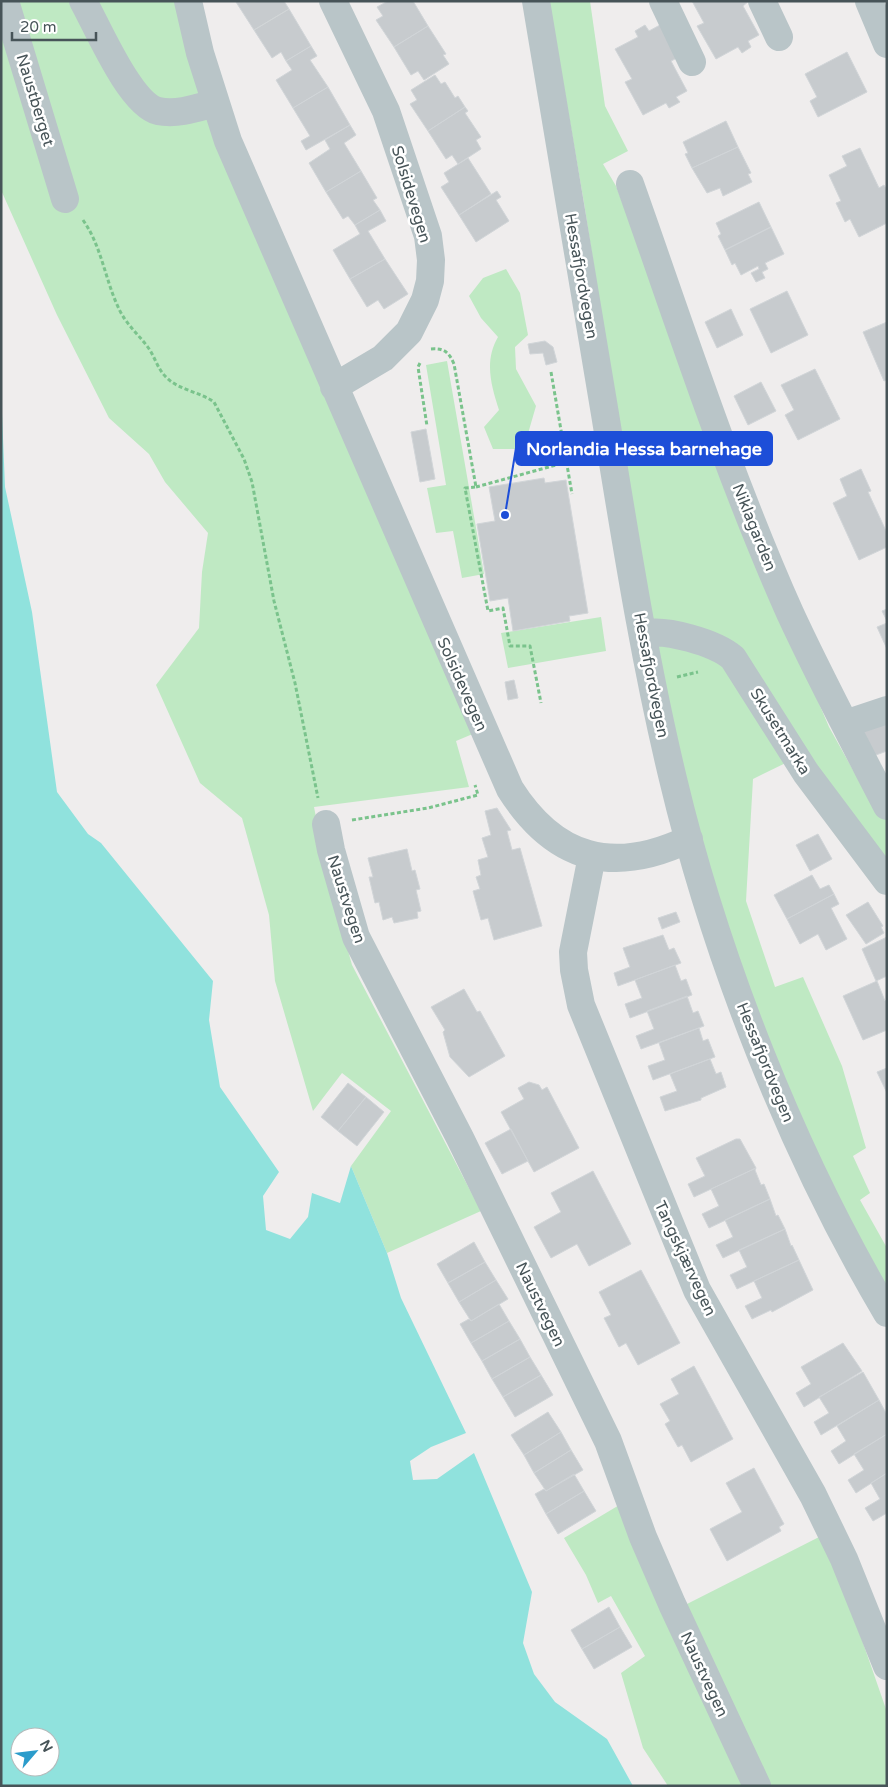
<svg xmlns="http://www.w3.org/2000/svg" width="888" height="1787" font-family="'Varela Round',sans-serif">
<style>
.green{fill:#bfe9c3}
.water{fill:#90e2dd;fill-rule:evenodd}
.building{fill:#c7cbce;stroke:#d1d5d8}
.lines{fill:none;stroke-linecap:round;stroke-linejoin:round}
.path{stroke:#7ac38c;stroke-width:3;stroke-dasharray:4 2.5;stroke-linecap:butt}
.minor{stroke:#b9c5c8;stroke-width:28}
.labels{text-anchor:middle;stroke-width:5;stroke-linejoin:round;paint-order:stroke}
.street-label{font-size:16px;fill:#475458;stroke:#fff}
.leader{fill:none;stroke:#1d4ed8;stroke-width:2}
.callout-dot{fill:#1d4ed8;stroke:#fff;stroke-width:2}
.callout{fill:#1d4ed8;stroke:#1d4ed8;stroke-width:2}
.callout-label{font-size:18px;text-anchor:middle;font-weight:bold;fill:#fff}
</style>
<rect width="100%" height="100%" fill="#efeded"/>
<path class="green" d="M1,1H178L475,733L456,741L469,787L314,807L328,879L352,965L481,1211L387,1253L351,1166L391,1111L342,1073L313,1111L275,981L269,915L242,818L200,783L156,685L199,628L202,572L208,533L165,482L149,454L109,418L57,315L1,190Z
M549,1H590L605,106L628,151L603,164L616,186L764,574L829,727L867,795L887,791V862L806,753L753,779L746,901L775,987L803,977L842,1066L866,1148L853,1156L870,1193L860,1200L887,1248V1292L840,1213L764,1043L698,838L647,607L584,203Z
M506,269L520,293L528,335L515,347L516,369L536,406L527,437L515,449H493L484,427L499,410C491,385 484,361 498,337L481,318L469,296L483,278Z
M447,361L484,574L462,578L453,531L436,533L427,488L446,485L426,365Z
M601,617L606,651L508,668L501,633Z
M621,1504L687,1604L821,1536L862,1640L887,1712V1786H668L643,1748L621,1673L645,1656L611,1596L598,1603L586,1575L564,1538Z"/>
<path class="water" d="M1,389L5,487L32,612L57,792L88,834L101,843L213,981L209,1020L220,1087L279,1172L263,1196L266,1230L290,1239L308,1217L312,1193L340,1203L351,1166L387,1253L401,1298L466,1433L431,1447L410,1461L413,1480L437,1479L474,1453L532,1592L523,1643L534,1674L555,1702L607,1739L633,1786H1ZM20,1737H50V1767H20Z"/>
<path class="building" d="M284,1L289,9L254,30L236,2Z
M388,1H413L428,26L394,47L376,20L383,16L377,7Z
M692,1H749L743,6L759,35L748,41L751,47L742,53L738,47L716,59L697,26L704,23Z
M289,9L311,46L286,61L281,52L272,58L254,30Z
M645,25L649,31L660,25L677,58L671,61L687,91L676,97L680,102L669,108L666,103L643,115L625,82L632,79L615,49L638,37L635,31Z
M428,26L446,54L443,55L449,64L424,80L418,71L411,75L394,47Z
M311,46L317,56L310,60L328,87L293,108L276,80L292,70L286,61Z
M847,52L867,92L818,117L810,101L817,97L805,74Z
M435,75L441,84L445,82L455,98L458,96L465,107L428,131L410,104L417,100L411,90Z
M328,87L350,125L306,150L301,141L310,136L293,108Z
M465,107L468,111L465,113L481,137L476,140L481,149L458,164L452,155L446,159L428,131Z
M726,121L738,147L692,168L685,154L688,153L683,142Z
M350,125L356,135L344,143L361,171L326,192L309,163L330,149L325,140Z
M738,147L751,173L748,174L752,182L723,196L720,188L707,193L692,168Z
M860,148L879,188L884,185L887,190V223L859,237L850,219L845,222L836,203L841,201L829,175L847,166L842,156Z
M468,158L491,194L459,215L441,187L449,182L444,173Z
M361,171L377,198L373,200L380,210L355,225L348,216L343,219L326,192Z
M497,191L501,197L496,200L509,221L476,242L459,215Z
M759,202L771,227L725,250L718,236L721,234L716,223Z
M380,210L386,221L368,231L385,259L350,279L333,250L360,234L355,225Z
M771,227L784,254L765,263L768,269L762,272L765,278L756,282L751,273L759,269L758,266L741,275L735,263L732,265L725,250Z
M385,259L408,294L384,309L378,300L367,307L350,279Z
M787,291L808,335L771,353L750,309Z
M731,309L743,335L717,348L705,322Z
M887,322V380L884,381L863,332Z
M545,341L553,347L557,362L546,365L543,353L530,354L528,344Z
M815,369L840,419L798,440L785,415L794,410L781,385Z
M761,382L776,411L748,425L734,396Z
M426,429L435,479L420,482L411,432Z
M861,469L871,491L868,492L887,533V547L859,560L833,503L847,496L840,479Z
M544,478L545,483L566,480L588,613L569,616L570,621L513,631L508,598L490,601L477,524L495,521L489,487Z
M887,609V621L882,611Z
M887,623V649L877,627Z
M514,680L518,698L508,700L505,682Z
M884,718L887,725V751L873,756L862,727Z
M497,808L511,830L507,831L512,850L520,848L542,926L494,940L488,918L481,920L473,891L480,889L476,877L481,875L478,860L488,857L482,838L491,835L485,811Z
M818,834L832,859L810,871L796,845Z
M407,849L412,871L415,870L420,889L416,890L421,911L417,912L418,918L394,923L392,917L383,920L379,902L375,903L369,877H373L368,858Z
M812,875L820,889L829,885L834,894L787,919L774,895Z
M834,894L839,904L831,908L847,939L826,950L818,934L800,944L787,919Z
M868,902L883,926L881,927L884,933L866,944L846,915Z
M676,912L680,922L662,929L658,918Z
M663,935L669,950L674,948L681,963L618,986L614,973L630,967L623,948Z
M887,937V976L876,981L862,949Z
M675,965L681,981L686,979L692,995L630,1018L625,1004L642,998L635,980Z
M877,981L885,1001L887,1000V1030L863,1040L843,996Z
M464,989L477,1012L480,1011L505,1056L469,1077L450,1057L443,1032L445,1030L431,1007Z
M687,996L693,1013L698,1011L704,1026L641,1049L636,1036L654,1029L647,1011Z
M699,1028L703,1041L708,1039L715,1057L653,1080L648,1066L665,1060L659,1043Z
M710,1059L716,1074L721,1072L726,1087L701,1098V1100L665,1111L660,1097L677,1091L670,1074Z
M887,1068V1093L877,1072Z
M529,1082L539,1085L542,1090L547,1087L579,1148L534,1172L501,1112L524,1099L518,1088Z
M348,1083L366,1097L338,1131L321,1117Z
M366,1097L384,1112L357,1146L338,1131Z
M511,1129L528,1161L502,1174L485,1143Z
M736,1139H740L756,1168L694,1197L688,1184L705,1176L696,1158Z
M756,1168L755,1170L761,1185L764,1184L770,1199L709,1228L702,1214L719,1206L711,1189Z
M593,1171L631,1244L589,1266L577,1244L551,1258L534,1227L561,1212L551,1193Z
M770,1199L776,1216L778,1215L785,1229L723,1258L716,1245L733,1237L725,1220Z
M785,1229L791,1246L792,1245L799,1260L737,1289L730,1275L747,1267L739,1250Z
M474,1242L485,1262L448,1283L437,1264Z
M799,1260L813,1290L772,1312L771,1310L752,1319L745,1306L762,1298L754,1281Z
M485,1262L496,1280L459,1302L448,1283Z
M641,1270L680,1343L638,1365L626,1343L619,1347L604,1318L611,1315L599,1292Z
M496,1280L508,1299L471,1321L459,1302Z
M499,1304L509,1321L471,1343L460,1324L469,1319L471,1321Z
M509,1321L520,1339L482,1361L471,1343Z
M520,1339L530,1357L492,1379L482,1361Z
M843,1343L862,1371L804,1407L796,1393L811,1384L801,1367Z
M530,1357L541,1375L503,1397L492,1379Z
M694,1366L733,1439L691,1462L682,1445L678,1447L665,1424L670,1421L660,1404L679,1394L671,1379Z
M863,1372L879,1400L821,1435L814,1422L829,1413L819,1397Z
M541,1375L553,1395L515,1417L503,1397Z
M879,1400L887,1415V1434L839,1464L831,1451L846,1441L837,1426Z
M548,1412L561,1432L524,1455L511,1435Z
M561,1432L571,1450L534,1473L524,1455Z
M887,1434V1473L856,1493L848,1480L864,1470L854,1454Z
M571,1450L583,1470L546,1491L534,1473Z
M754,1468L784,1524L779,1527L781,1531L727,1561L710,1529L742,1512L726,1483Z
M887,1473V1513L873,1521L865,1508L880,1499L871,1483Z
M574,1474L584,1491L546,1514L535,1494L544,1489L546,1491Z
M584,1491L596,1511L558,1534L546,1514Z
M609,1607L620,1627L582,1649L571,1630Z
M620,1627L632,1647L594,1669L582,1649Z"/>
<g class="lines">
<path class="path" d="M83,220C102,247 105,280 119,309C126,324 137,333 147,346C155,356 157,369 167,378C179,390 200,392 214,402L244,459L252,482L274,601L295,683L318,798
M431,349C444,348 449,352 454,364L476,487L465,488L488,611L503,608L510,646H530L541,703
M420,363L418,367L427,426
M551,372L572,494
M476,487L567,462
M677,677L698,672
M352,820L428,808L478,795L475,785"/>
<path class="minor" d="M5,1L65,199
M83,1C98,28 130,104 158,111C177,115 197,108 215,103
M188,1L200,53L228,141L510,789C555,860 614,875 689,839
M333,1L386,111L428,236L431,260L430,281L425,300L409,332L383,358L334,387
M536,1C559,139 582,277 605,414C625,536 644,659 673,779C716,959 792,1153 887,1313
M663,1L692,62
M762,1L779,37
M869,1L887,44
M630,184C681,328 728,474 790,613C820,678 854,742 887,806
M643,634C665,628 716,643 733,658L806,773L887,881
M845,724L887,710
M326,824L331,850L356,937L460,1138L608,1441L643,1537L672,1604L757,1786
M592,856L573,952L574,970L581,1005L697,1290L813,1495L844,1559L887,1666"/>
</g>
<g class="labels">
<g class="street-label">
<text transform="translate(36 100) rotate(73)" y="6">Naustberget</text>
<text transform="translate(412 194) rotate(73)" y="6">Solsidevegen</text>
<text transform="translate(582 276) rotate(80)" y="6">Hessafjordvegen</text>
<text transform="translate(755 527) rotate(68)" y="6">Niklagarden</text>
<text transform="translate(652 675) rotate(79)" y="6">Hessafjordvegen</text>
<text transform="translate(463 684) rotate(66)" y="6">Solsidevegen</text>
<text transform="translate(781 731) rotate(58)" y="6">Skusetmarka</text>
<text transform="translate(347 899) rotate(72)" y="6">Naustvegen</text>
<text transform="translate(766 1062) rotate(68)" y="6">Hessafjordvegen</text>
<text transform="translate(686 1258) rotate(65)" y="6">Tangskjærvegen</text>
<text transform="translate(541 1304) rotate(64)" y="6">Naustvegen</text>
<text transform="translate(705 1674) rotate(65)" y="6">Naustvegen</text>
</g>
</g>
<path class="leader" d="M505 515L516 448"/>
<circle class="callout-dot" cx="505" cy="515" r="5"/>
<rect class="callout" x="516" y="432" width="256" height="33" rx="5"/>
<g class="callout-label">
<text x="644" y="455">Norlandia Hessa barnehage</text>
</g>
<rect width="888" height="1787" fill="none" stroke="#475458" stroke-width="5"/>
<g transform="translate(35 1752) rotate(62)"><circle r="24" fill="#ffffff" stroke="#b5bbbc"/>
<path d="M0-4L9 19L0 12L-9 19Z" fill="#2b9ccb"/>
<text y="-8" font-size="14" font-weight="bold" text-anchor="middle" fill="#475458">N</text>
</g>
<path d="M12 32v8h84v-8" fill="none" stroke="#475458" stroke-width="2.5"/>
<text x="20" y="32" font-size="15" fill="#475458" stroke="#ffffff" stroke-width="4" paint-order="stroke">20 m</text>
</svg>
